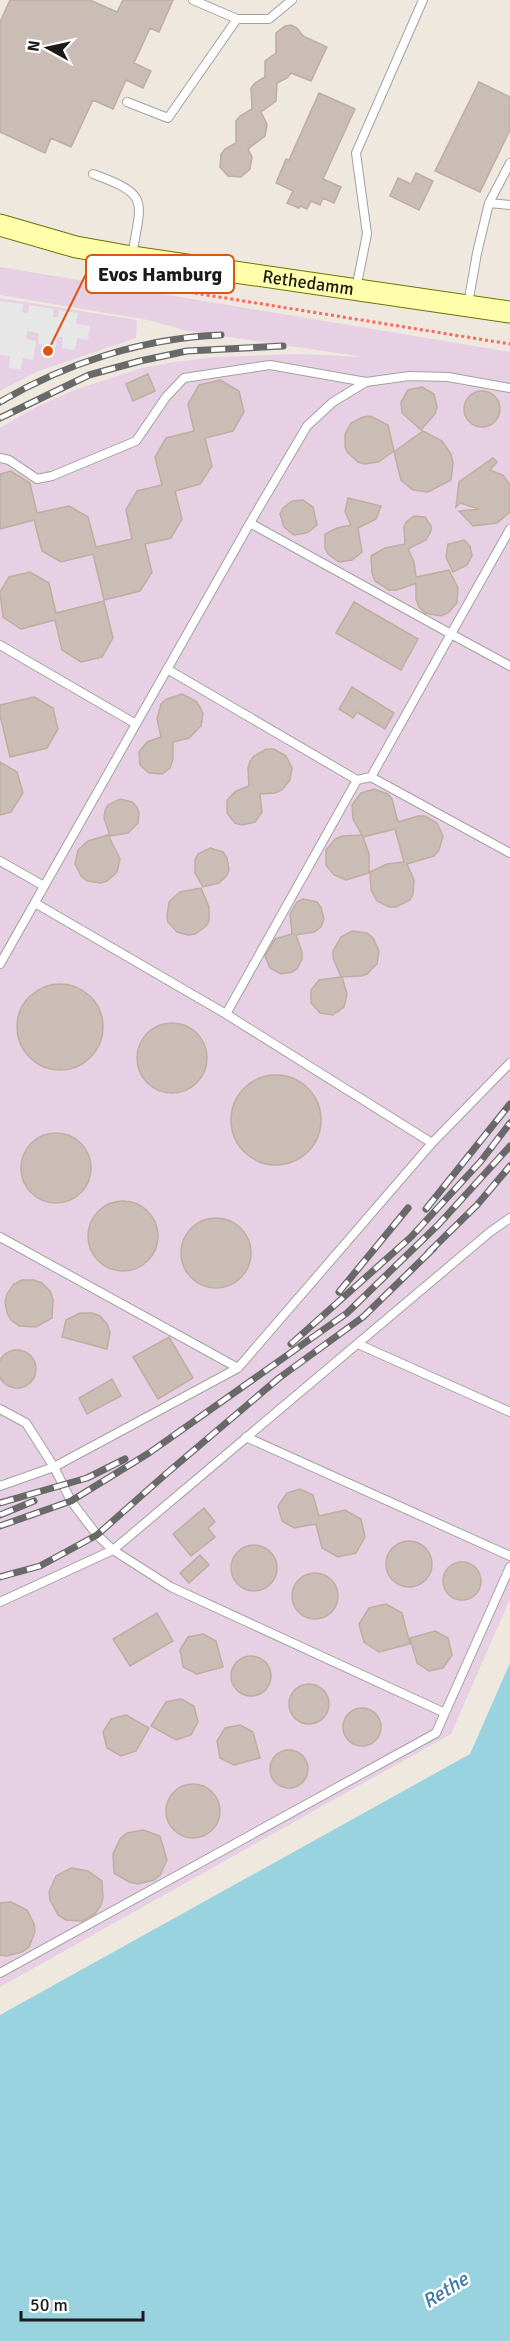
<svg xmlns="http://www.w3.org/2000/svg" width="510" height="2341" font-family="Signika,sans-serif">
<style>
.industrial{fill:#e7d0e4}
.parking{fill:#e7e7e7}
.water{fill:#9ad3e0}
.building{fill:#c9bdb5;stroke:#c0ada0;stroke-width:1.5}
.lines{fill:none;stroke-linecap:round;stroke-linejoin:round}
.service-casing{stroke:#a2a2a2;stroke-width:10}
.secondary-casing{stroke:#6c7300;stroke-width:23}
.path{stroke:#ff675e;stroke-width:3;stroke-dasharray:3 3;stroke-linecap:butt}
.service{stroke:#fff;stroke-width:8}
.secondary{stroke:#ffffab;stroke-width:21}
.rail-casing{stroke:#696969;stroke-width:7}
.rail{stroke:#fff;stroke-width:4.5;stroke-dasharray:14;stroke-linecap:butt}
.labels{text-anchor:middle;stroke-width:5;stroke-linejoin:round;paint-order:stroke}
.street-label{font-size:18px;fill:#1b1b1b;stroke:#fff}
.water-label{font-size:20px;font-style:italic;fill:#3e79a9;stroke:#fff}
.leader{fill:none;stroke:#de560d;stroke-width:2}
.callout-dot{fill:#de560d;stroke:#fff;stroke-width:2}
.callout{fill:#fff;stroke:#de560d;stroke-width:2}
.callout-label{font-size:20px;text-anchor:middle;font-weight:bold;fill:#1b1b1b}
</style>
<rect width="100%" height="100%" fill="#eee8df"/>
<path class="industrial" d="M0,267L510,352V1599L451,1734L0,1987V428L34,408L74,390L142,368L174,362L217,357L298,354L364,357L188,331L148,320L0,295Z
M0,298L137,320L136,338L36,372L0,391Z"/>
<path class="parking" d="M0,301L23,304L22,312L28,313L29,305L54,309L53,317H58L59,310L78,313L76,324L90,326L88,340L77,338L75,350L62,348L63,337H57L56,347L38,344L39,333L27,331L26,339L36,341L33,360L23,358L21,369L9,368L10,356L0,355Z"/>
<path class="water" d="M510,1663V2341H0V2015L470,1754Z"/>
<path class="building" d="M10,0H90L117,12L123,0H173L159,32L150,28L134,63L151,71L143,88L126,80L113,109L93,100L71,147L51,138L45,153L0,132V22Z
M291,25L297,28L303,36L327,47L311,81L291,73L287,78L277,83L276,101L261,112L267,124L265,136L248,149L252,157L250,169L241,177L228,176L220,167L221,154L225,149L236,143V121L240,116L252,109L251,88L255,83L265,77V61L276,53V33L285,26Z
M479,82L510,97V130L480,192L435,171Z
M319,93L355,109L323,179L341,187L334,203L323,198L320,205L311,201L307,209L300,206L299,208L287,203L293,191L276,183L286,159L289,160Z
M416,173L433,181L419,210L390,196L398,178L411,184Z
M148,374L155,391L133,401L126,384Z
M220,380L239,391L244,412L233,431L205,438L212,466L200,484L175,491L182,519L171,538L145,544L152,572L140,591L104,600L93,554L61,562L42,551L34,520L0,529V474L11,471L30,483L37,513L69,506L88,517L96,547L132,539L126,510L137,491L162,485L155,457L166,438L194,431L188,404L199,385Z
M422,387L434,394L437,407L435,414L421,430L402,413L401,402L408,390Z
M464 409a18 18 0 1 1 36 0a18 18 0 1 1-36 0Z
M370,416L388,425L394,451L378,462L364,464L358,462L348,453L345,447V434L351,423L363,417Z
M423,431L442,441L451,454L453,463L451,480L428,492L413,490L401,480L394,452Z
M493,458L497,462L490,470L503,475L510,485V512L497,523L473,526L459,511L479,509L460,503L461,502L456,507L459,482Z
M348,498L381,506L376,519L358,528L362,552L352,560L339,562L328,554L325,548V534L337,528L351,525L345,512Z
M303,500L313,507L317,525L307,533L294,535L284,527L280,514L283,508L292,501Z
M414,516L425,517L431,526V531L426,540L408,549L414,562L416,577L449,570L458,588L457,603L448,613L441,616L425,613L419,607L416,599V583L397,590H389L375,581L372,573L371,556L385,548L405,544L404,527L406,522Z
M464,540L470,546L472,556L467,565L453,572L446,557L448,544Z
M30,572L49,583L56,613L104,601L113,638L102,657L81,662L62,650L55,620L21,629L3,617L0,592L9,577Z
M354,602L418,639L401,670L336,633Z
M352,687L394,713L385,729L357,712L353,718L339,709Z
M182,694L196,701L200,707L203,714L201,726L189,738L173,742V759L170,768L162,774L149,773L140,765L139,752L147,742L161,737L157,719L161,704L167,699Z
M34,697L53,708L58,729L47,748L10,757L0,715V705Z
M266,749H274L286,756L292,768L290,780L282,790L275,793L260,794L262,812L255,822L242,825L235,823L227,813V800L236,791L249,786L248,768L250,761L254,756Z
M0,762L17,772L23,793L11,812L0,815Z
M374,789L388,794L392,799L398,822L418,816H425L437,823L443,836L439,850L434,856L407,864L414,880L413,894L410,900L396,907H389L377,901L371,890L370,872L387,864L404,862L395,829L363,837L369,854V873L346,880L334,875L326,865V850L335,839L342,836L362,835L353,819L352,805L361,793Z
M120,799L132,802L137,807L139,813L138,823L128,833L110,836L104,818L105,811L108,805Z
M108,835L120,859L117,872L107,881L101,883L87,881L81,876L75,864L78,850L88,841Z
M210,848L223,852L227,858L229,870L227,875L219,883L203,887L195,873V860L198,854Z
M201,888L209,907V921L206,926L195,934L188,935L177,932L168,922L167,916L169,902L180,892Z
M303,899L317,902L321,907L324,919L321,927L314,932L296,935L302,952V959L297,969L292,972L281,974L270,968L265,956L275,939L292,934L290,914L297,902Z
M352,931L367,933L373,938L379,951L377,964L367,974L361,976L342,977L347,994L344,1007L333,1015L320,1013L311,1003V990L319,980L341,977L333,958V951L341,937Z
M17 1027a43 43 0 1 1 86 0a43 43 0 1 1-86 0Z
M137 1058a35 35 0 1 1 70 0a35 35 0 1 1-70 0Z
M231 1120a45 45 0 1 1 90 0a45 45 0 1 1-90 0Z
M21 1168a35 35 0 1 1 70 0a35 35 0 1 1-70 0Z
M88 1236a35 35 0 1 1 70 0a35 35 0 1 1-70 0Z
M181 1253a35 35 0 1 1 70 0a35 35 0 1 1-70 0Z
M22,1280H34L42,1283L50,1291L53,1299L52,1318L36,1327L19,1326L11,1320L7,1313L5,1302L7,1294L14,1284Z
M80,1313H92L100,1316L107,1324L110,1332L107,1349L62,1337L66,1320Z
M169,1337L193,1378L158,1399L133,1357Z
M-2 1369a19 19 0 1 1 38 0a19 19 0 1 1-38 0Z
M112,1379L121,1396L87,1414L79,1398Z
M300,1489L313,1495L319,1516L345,1510L361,1519L365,1537L356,1553L338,1557L322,1548L316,1524L294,1528L282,1521L278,1506L287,1493Z
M204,1508L215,1522L208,1528L215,1537L191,1556L173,1534Z
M386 1564a23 23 0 1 1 46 0a23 23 0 1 1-46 0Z
M231 1568a23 23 0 1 1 46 0a23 23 0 1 1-46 0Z
M200,1555L209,1565L189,1583L180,1573Z
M443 1581a19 19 0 1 1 38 0a19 19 0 1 1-38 0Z
M292 1596a23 23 0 1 1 46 0a23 23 0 1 1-46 0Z
M386,1604L402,1613L410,1644L379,1652L364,1642L359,1624L369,1608Z
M157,1613L173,1641L130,1666L113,1639Z
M435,1631L448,1638L452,1655L443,1668L429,1671L417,1663L410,1638Z
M203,1634L216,1641L223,1667L197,1674L183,1667L180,1650L188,1637Z
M231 1676a20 20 0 1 1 40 0a20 20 0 1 1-40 0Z
M289 1704a20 20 0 1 1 40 0a20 20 0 1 1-40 0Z
M181,1699L194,1706L198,1722L191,1735L176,1740L151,1726L166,1702Z
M343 1727a19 19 0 1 1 38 0a19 19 0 1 1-38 0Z
M126,1715L149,1728L136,1751L121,1756L107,1748L103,1732L111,1719Z
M240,1725L253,1732L260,1758L234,1765L220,1758L217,1741L225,1728Z
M270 1769a19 19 0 1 1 38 0a19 19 0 1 1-38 0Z
M166 1811a27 27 0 1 1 54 0a27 27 0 1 1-54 0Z
M143,1830L160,1836L167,1860L160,1875L154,1880L138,1884L129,1882L114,1873L113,1854L120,1839L127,1833Z
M71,1868L88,1871L102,1881L103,1898L101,1905L95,1914L82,1921L66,1920L58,1915L50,1900L49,1892L56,1876Z
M11,1902L27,1910L34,1924L35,1932L29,1947L22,1952L6,1956L0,1955V1903Z"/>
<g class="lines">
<g class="service-casing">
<path id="service" d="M193,0L237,19H269L292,0
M127,102L168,118L237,19
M93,174C151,195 141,200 132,256
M489,203L510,205
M356,289L367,234L356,153L423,0
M468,304L477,253L489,203L510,163
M0,458L9,460L37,479L52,476L136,441L166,397L184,378L270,365L366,382
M250,523L451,634L371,777L510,853
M510,529L451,634L510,666
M0,645L136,724
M167,669L357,780L371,777
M0,861L44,886
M35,903L226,1014L432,1143
M0,964L250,523L307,426L333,402L366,382L409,376L448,377L510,388
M226,1014L357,780
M0,1237L238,1368
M358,1344L510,1412
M0,1409L26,1423L54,1467L71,1501L97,1535L113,1550L171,1587L445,1713
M246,1437L510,1556
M0,1486L54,1467L238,1368L432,1143L510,1063
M0,1602L113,1550L490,1232L510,1218
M0,1973L436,1733L510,1567"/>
</g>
<g class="secondary-casing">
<g id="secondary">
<path id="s1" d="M0,225L76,247L132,257L510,312"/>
</g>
</g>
<path class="path" d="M90,269L120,281L510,344"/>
<use href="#service" class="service"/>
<use href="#secondary" class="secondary"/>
<g class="rail-casing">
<path id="rail" d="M0,402C66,363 144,338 221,335
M0,418L89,375L140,361L187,351L283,346
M426,1209L510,1104
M428,1253L477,1205L510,1166
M339,1292L408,1208
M291,1344L411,1237L481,1161L510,1123
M0,1503L87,1478L125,1459
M0,1515L34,1501
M0,1526L71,1501L149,1453L347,1313L439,1224L510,1146
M0,1577L40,1566L97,1535L167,1473L279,1378L363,1317L434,1248"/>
</g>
<use href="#rail" class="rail"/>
</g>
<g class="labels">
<g class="street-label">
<text dy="6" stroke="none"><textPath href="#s1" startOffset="314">Rethedamm</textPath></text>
</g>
<g class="water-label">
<text transform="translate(445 2290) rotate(-32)" y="7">Rethe</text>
</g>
</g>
<path class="leader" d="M48 351L86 274"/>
<circle class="callout-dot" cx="48" cy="351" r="6"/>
<rect class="callout" x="86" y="255" width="148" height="38" rx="6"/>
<g class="callout-label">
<text x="160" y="281">Evos Hamburg</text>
</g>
<g transform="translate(48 48) rotate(278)" stroke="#ffffff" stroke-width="4.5" paint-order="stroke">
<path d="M0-4.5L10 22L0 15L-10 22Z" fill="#1b1b1b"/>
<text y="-9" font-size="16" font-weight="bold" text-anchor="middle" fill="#1b1b1b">N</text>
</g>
<path d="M21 2311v9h122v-9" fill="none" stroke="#1b1b1b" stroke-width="3"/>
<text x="30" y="2311" font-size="18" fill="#1b1b1b" stroke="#ffffff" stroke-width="4.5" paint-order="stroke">50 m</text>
</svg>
